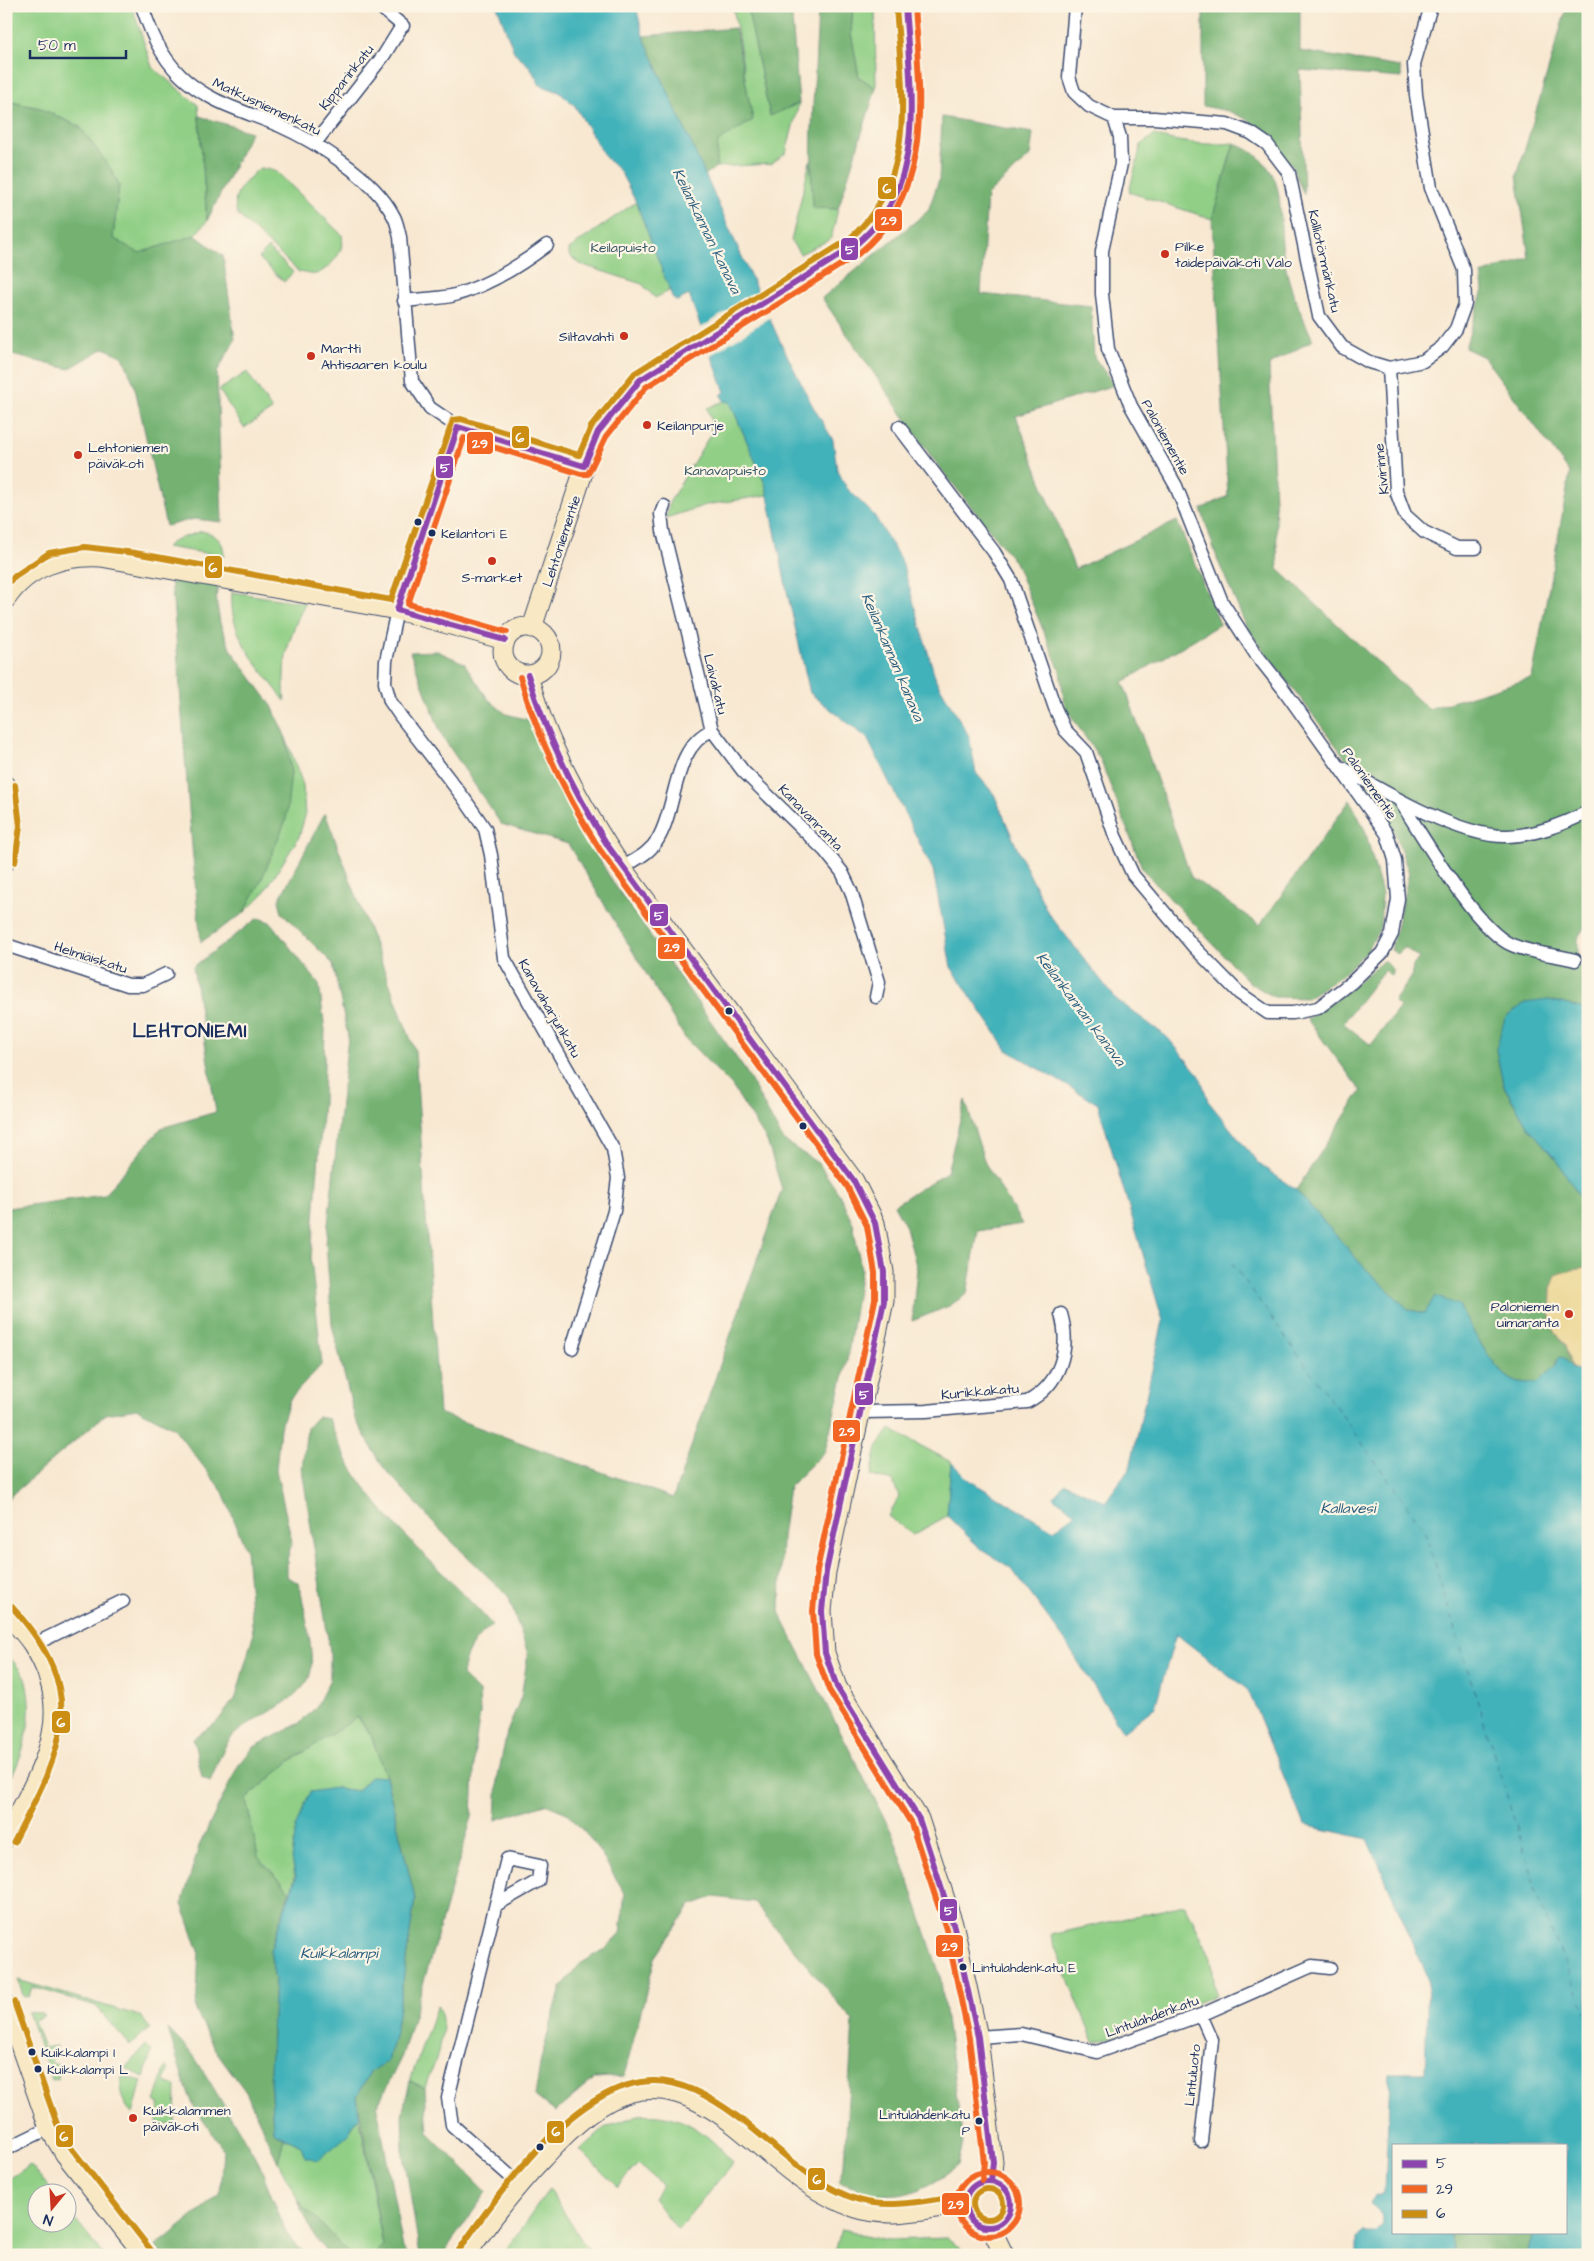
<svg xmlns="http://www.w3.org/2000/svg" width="1594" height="2261" font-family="'Architects Daughter',sans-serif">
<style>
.green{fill:#90cf85;stroke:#567f72}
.forest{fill:#74b272;stroke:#487068}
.sand{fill:#eeda9e;stroke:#84847e}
.water{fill:#42b2ba;stroke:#2e708c}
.pier{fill:#f8e8d1}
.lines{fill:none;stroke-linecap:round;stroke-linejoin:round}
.ferry{stroke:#295d7e;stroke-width:1;stroke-dasharray:6 5;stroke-linecap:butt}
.street-casing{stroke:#3c4b6f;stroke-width:15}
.secondary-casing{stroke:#3c4b6f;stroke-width:21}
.street{stroke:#fff;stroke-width:12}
.secondary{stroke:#f8e8c3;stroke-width:19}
.bus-1-casing{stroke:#fcf5e5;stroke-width:10}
.bus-2-casing{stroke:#fcf5e5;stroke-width:10}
.bus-3-casing{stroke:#fcf5e5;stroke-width:10}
.bus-1{stroke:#8e44ad;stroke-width:6}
.bus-2{stroke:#f26522;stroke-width:6}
.bus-3{stroke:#cb8e13;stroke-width:6}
.poi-dot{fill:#c8321e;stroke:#fcf5e5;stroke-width:2}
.bus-dot{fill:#1b2f5e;stroke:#fcf5e5;stroke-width:2}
.labels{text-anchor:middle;stroke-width:4.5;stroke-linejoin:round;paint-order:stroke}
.bus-label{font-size:13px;fill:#1b2f5e;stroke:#fcf5e5;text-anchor:start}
.street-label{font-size:14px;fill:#1b2f5e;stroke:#fcf5e5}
.poi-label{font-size:14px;fill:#1b2f5e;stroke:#fcf5e5;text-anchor:start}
.park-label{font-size:14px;fill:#385768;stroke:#fcf5e5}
.water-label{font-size:15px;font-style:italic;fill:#295d7e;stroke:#fcf5e5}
.district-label{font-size:19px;font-weight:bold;letter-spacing:1px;fill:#1b2f5e;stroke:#fcf5e5}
.line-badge{stroke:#fcf5e5;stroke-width:2}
.badge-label{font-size:14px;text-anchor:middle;font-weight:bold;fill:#fff}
</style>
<rect width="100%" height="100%" fill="#fcf5e5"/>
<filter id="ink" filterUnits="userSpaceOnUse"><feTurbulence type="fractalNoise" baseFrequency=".02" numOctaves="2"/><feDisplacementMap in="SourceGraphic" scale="10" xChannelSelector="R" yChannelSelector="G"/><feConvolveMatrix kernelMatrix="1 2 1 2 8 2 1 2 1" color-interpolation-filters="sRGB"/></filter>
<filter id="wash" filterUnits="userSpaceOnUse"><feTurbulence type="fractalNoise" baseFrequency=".0096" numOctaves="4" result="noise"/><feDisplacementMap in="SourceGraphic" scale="20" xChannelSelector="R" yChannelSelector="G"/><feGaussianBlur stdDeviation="1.12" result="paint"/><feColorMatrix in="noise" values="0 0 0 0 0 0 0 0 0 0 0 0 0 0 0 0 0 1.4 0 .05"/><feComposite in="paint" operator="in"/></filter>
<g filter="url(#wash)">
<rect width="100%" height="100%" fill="#f8e8d1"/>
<path class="green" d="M6,6H132L152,67L198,105L207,221L195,235L139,254L113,238L119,185L111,169L80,127L40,108L6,101Z
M733,6H747L770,116L799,103L786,153L771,164L716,167L717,142L752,120Z
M853,6H875L876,88L859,77L851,33Z
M1154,135C1178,143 1210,146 1234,143L1212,219L1129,192L1141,145Z
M810,161L814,208L838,209L831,239L800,254L791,241Z
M258,169H267L277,172L342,235C345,250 333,265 319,273C313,276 306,273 299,272L238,215C229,194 244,184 258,169Z
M636,202L671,290L655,298L642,284L580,264L569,255V249Z
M268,248L293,272L284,282L259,258Z
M247,372L272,410L244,428L219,390Z
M724,401L730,402L766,486L768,495L706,505L666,518L670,501L710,435L711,420L707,408Z
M202,531C217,535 224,541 224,556L166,547L175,540Z
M232,592L305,603C288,639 281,661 285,701C260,667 228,637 232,592Z
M286,738L303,785L305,816L299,837L263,894L244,913L261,880L291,773Z
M890,1429L951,1462L947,1516L913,1535L888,1516L899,1497L893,1481L871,1476L877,1447Z
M6,1653C12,1661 24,1672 26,1682C35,1718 24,1756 6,1787Z
M357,1717L371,1735L386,1777L371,1776L357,1791L336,1788L310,1793C300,1813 293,1834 293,1857C292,1875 299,1871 290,1891L258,1857L246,1799L290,1761Z
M1185,1905L1211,1957L1216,1995L1105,2040L1094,2042L1050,1935Z
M18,1980L140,2016L150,2028L130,2045L96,2006L32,1987L29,1996L24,1998Z
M437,2005C452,2032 434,2061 425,2088L410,2081Z
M28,2012L40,2013L44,2016L34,2020L44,2048L56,2046L51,2063L60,2065L58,2079L52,2080Z
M146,2045L152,2051L144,2077L125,2068Z
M166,2066L169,2070L165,2082L176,2086L175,2125L157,2124L159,2103L155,2102Z
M122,2076L142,2081L133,2114C122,2103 118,2091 122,2076Z
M638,2115C680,2111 707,2132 733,2163L677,2230L653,2198L663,2185L638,2164L617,2187L580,2150L604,2128Z
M359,2116L383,2245L375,2255H350L298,2200L278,2162L284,2138L301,2146L347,2136Z
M30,2165L54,2193L38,2194V2224H68V2210L104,2255H6V2181Z
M549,2189L586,2247L600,2255H503Z
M841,2230L888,2240L948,2238L967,2255H834Z"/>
<path class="forest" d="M747,6H791L799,103L770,116Z
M818,6H853L851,33L859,77L876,88L838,209L813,208C808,141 816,74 818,6Z
M1203,6H1300V51L1400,67L1402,78L1300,70L1304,195L1292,166L1277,147L1249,120L1228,111L1203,106Z
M1567,6H1588V923C1585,928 1578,935 1578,940C1576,964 1588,986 1588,1010L1549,1000L1496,1049L1503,1085L1528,1127L1557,1160L1588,1211V1268L1571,1270L1551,1289L1550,1324L1565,1346L1572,1369L1564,1359L1556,1360V1365L1538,1383C1531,1383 1521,1383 1514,1381C1496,1374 1467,1323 1459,1305L1425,1313L1409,1310L1362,1265L1296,1190L1361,1091L1307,1019L1342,995L1384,960L1392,969V976L1384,970L1343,1023L1371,1045L1400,1007L1394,1001L1411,978L1413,966L1419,958L1404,947L1398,954L1391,950L1409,873L1388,814L1247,628L1218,561L1201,509L1228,496L1212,219L1234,143C1296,168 1274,214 1285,264C1290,290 1302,316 1313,340L1269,365L1278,569L1428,709L1532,678L1570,473L1484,357L1465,348L1483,290L1481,274L1529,258L1517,176Z
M735,28L753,120L718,142L716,167L705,175L643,36Z
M6,101L40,108L80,127L111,169L119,185L113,238L139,253L195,235L223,256L235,340L217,372L222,522L194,519L166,526L134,384L123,357L104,348L69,369L8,354L6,356Z
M199,116L251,132L207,221Z
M942,117L1033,133L1030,156L987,195L981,294L1091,306L1094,357L1114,385L1016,416L1075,569L1177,521L1220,624L1123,682L1191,877L1260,925L1350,800L1365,830L1382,894L1380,928L1367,951L1341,976L1307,998L1274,997L1250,983L1143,870L1100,759L1065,707L1060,671L1015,562L930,455L822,298L928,211L939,180Z
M171,578L218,586L216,598L220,623L231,650L272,706L286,738L291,773L286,820L261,881L244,913L201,942C188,821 182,699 171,578Z
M437,651L464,663L488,699L506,714L529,720L559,788L612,881L745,1070L783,1140L819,1164L839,1194L853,1223L861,1269L847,1361L825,1451L789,1487L782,1537L780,1614L894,1837L940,1975L963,2142L958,2166C936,2183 909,2199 879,2195C866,2193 852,2186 838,2182L844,2164L853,2021L754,1902L714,1897L691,1905L655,1958L624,2076L595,2078L555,2112L535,2096L541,2058L561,1988L580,1964L605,1949L620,1934L625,1893L594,1843L567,1813L545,1804L496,1820L498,1776L507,1732L521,1697L528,1654L508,1596L441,1531L384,1468L355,1419L332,1325L326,1243L348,1037L333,964L282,913L279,900L325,813L415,1051L439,1413L673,1498L782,1189L767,1141L732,1086L685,1038L568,844L501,824L442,736L410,652Z
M258,918L270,922L319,984L325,1030L323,1103L311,1258L322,1364L290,1399L280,1428L276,1470L292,1542L287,1560V1577L299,1583C303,1604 317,1660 309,1678C294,1707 250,1716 230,1739C221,1750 216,1769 210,1781L202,1777L193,1738L216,1723L236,1697L253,1635L246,1550L223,1492L174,1428L137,1409L106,1414L6,1500V1215L8,1208L104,1195L161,1128L216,1112L193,967Z
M965,1100L985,1163L1022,1224L978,1231L967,1294L949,1306L912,1321L917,1269L906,1227L894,1205L947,1172Z
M317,1417L329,1419C357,1505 435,1559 492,1625C473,1641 466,1650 462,1675L479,1692L480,1713L475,1746L472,1817L402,2056L377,2106L403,2248L408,2255H375L383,2245L357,2096L370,2072L388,2060L396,2027L415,1899L386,1777L371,1735L358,1717L290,1761L246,1799L258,1857L290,1891L270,1950L275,1980L270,2072L273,2131L284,2138L278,2162L246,2092L214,2048L196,2011L199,1951L182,1904L199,1846L238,1766L254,1747L300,1723L316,1707L330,1679V1651L302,1469L307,1428Z
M168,2029L194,2056L259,2163L286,2233L307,2255H161L155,2247L220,2194L223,2149L194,2107L183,2079Z
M410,2081L425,2088L428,2133L487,2192L442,2255H420L403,2149L402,2115Z
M298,2200L350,2255H328L313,2234Z
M1450,2232H1533L1527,2255H1454Z"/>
<path class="sand" d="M1588,1268V1367L1579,1370L1572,1369L1565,1346L1550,1324L1551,1289L1556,1275L1571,1270Z"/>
<path class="water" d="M497,6H636L643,36L777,335L811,403L833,440L837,470L847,488L874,515L902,562L936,680L969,736L976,773L994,794L1017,848L1048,913L1116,999L1167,1037L1200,1076L1208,1101L1259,1164L1296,1190L1362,1265L1409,1310L1425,1313L1435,1296L1459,1305C1467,1323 1496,1374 1514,1381C1521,1383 1531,1383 1538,1383L1556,1365L1559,1357L1564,1359L1573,1369L1579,1370L1588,1367V2255H1527L1533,2232H1565V2145H1393V2232H1450L1454,2255H1357V2239L1362,2232H1375L1382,2228C1385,2215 1381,2211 1370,2203L1375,2196L1385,2192L1390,2073H1425L1428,1978L1368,1839L1304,1825L1248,1690L1176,1634L1155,1707L1123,1732L1061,1635L1011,1568L981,1549L947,1516L951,1462L970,1481L1054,1530L1076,1513L1053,1497L1065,1483L1105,1502L1130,1468L1163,1321L1098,1104L1007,1050L951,967L933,870L867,738L810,693L788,596L766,486L730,402L724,401L721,395L725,392L689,295L677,301L673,299L636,202L620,171L605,157L575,106L559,92L540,85L530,67L514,52Z
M1549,1000L1588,1010V1211L1557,1160L1528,1127L1503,1084L1496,1049L1505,1018L1525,1003Z
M371,1776L386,1777L415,1899L396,2027L388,2061L370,2072L357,2096L359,2116L347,2136L318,2160L305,2157L301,2146L273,2131L270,2072L275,1980L270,1950L296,1877L292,1859L296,1826L310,1792L336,1788L357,1791Z"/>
<path class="pier" d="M760,291L771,317L709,356L699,329Z"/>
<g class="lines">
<path class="ferry" d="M562,6L566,13
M1232,1263L1424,1529L1543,1912L1588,2016"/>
</g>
</g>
<g filter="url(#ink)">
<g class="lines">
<g class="street-casing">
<path id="street" d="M142,6C151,33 160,55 180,75C207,102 244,111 278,125C316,142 373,177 393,215C397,221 398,230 400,237L412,381L430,408L458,427L472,433L584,466
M379,6L403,26
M1075,6L1069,77L1074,92L1089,106L1114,118H1154L1227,124L1251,133L1267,144L1289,173L1319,316L1342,347L1369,362L1389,368L1423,361L1442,347L1456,329L1465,304L1464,270L1431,188L1416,95L1414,64L1431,6
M315,143L384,55L400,29
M404,301C419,299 436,299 451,296C486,287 518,267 547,245
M1389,368L1396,491L1405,515L1424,532L1457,548H1476
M458,427L397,610L386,661L385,683L390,701L401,717L463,797L485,829L491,855L504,958L613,1149L618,1178L614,1211L572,1348
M899,427L994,552L1011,580L1055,708L1065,730L1086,752L1115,836L1133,875L1193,946L1239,993L1268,1013H1293L1318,1008L1352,982L1382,953L1392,934L1398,899L1395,860L1387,834L1282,687L1255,653L1222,602L1176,486L1131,406L1108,349L1102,294V251L1121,164L1120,137L1114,118
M712,730L743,771L825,851L842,872L851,891L879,982L876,997
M1343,768C1384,792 1461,838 1508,836C1536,835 1563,824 1588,812
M1400,801C1422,835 1477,931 1512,945C1531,953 1555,955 1575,960
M622,868C636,859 650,853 658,839C678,805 672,748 712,730L663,531L661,514L664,506
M6,945L128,985H143L166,974
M862,1412L926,1411L1027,1402C1060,1385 1071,1349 1061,1314
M33,1645L123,1601
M496,1905L538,1881L540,1866L507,1859L448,2098L452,2125L519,2184
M978,2037L1021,2034L1097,2052L1201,2015L1312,1966L1330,1968
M1201,2141L1212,2040L1201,2015
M6,2149L49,2128"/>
</g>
<g class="secondary-casing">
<path id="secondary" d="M6,599C28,566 64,555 101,557L397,610L505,640
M503 651a24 24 0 1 1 48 0a24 24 0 1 1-48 0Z
M532,628L593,442L598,432L640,380L853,247C860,241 867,236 873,229C925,175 909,74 905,6
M528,675C546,744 583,809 622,868L854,1181L875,1223L884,1272V1301L826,1572L822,1611L825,1653L837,1687L919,1819L954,1927L978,2037L993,2162L991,2181
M6,786L11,826L6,861
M6,1613C15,1623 26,1634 33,1645C80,1718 39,1773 6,1838
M6,2005L49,2128L65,2154L144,2255
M964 2204a24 24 0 1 1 48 0a24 24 0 1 1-48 0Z
M991,2228L1004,2255
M466,2255C490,2220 515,2187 544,2157C604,2091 652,2062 732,2123C772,2154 806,2192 856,2208C893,2220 928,2207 965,2204"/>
</g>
<use href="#street" class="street"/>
<use href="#secondary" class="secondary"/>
<g class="bus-1-casing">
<path id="bus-1" d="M505,640L397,610L458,427L584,466L598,432L640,380L853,247C867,235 880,223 889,207C922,152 909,67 905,6
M528,675C546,736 574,791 608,846L854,1181L875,1223L884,1272V1301L826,1572L822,1611L825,1653L837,1687L919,1819L954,1927L978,2037L993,2162L991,2181
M965 2204a23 23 0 1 1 46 0a23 23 0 1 1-46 0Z"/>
</g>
<g class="bus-2-casing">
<path id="bus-2" d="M507,632L408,604L464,438L581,474H588L606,437L646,387L858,254C935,192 920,95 914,6
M520,677C538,740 566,795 600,850L847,1186L867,1226L875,1273V1300L817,1570L813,1611L816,1654L829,1690L911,1823L946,1929L969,2038L984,2162L982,2180
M956 2204a32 32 0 1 1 64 0a32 32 0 1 1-64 0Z"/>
</g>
<g class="bus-3-casing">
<path id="bus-3" d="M6,585L15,576L49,553L85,547L135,553L391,600L453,420L461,419L579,455L591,427L635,373L848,240C919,181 902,89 896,7
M15,862L20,826L15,785
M12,1607C92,1695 62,1749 14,1842
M14,2002L57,2124L72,2149L151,2250
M973 2204a15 15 0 1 1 30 0a15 15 0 1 1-30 0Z
M459,2250C499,2192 576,2083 652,2081C683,2080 714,2099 738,2117C777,2146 811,2185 859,2200C893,2210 930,2199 964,2195"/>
</g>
<use href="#bus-1" class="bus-1"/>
<use href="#bus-2" class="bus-2"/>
<use href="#bus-3" class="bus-3"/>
</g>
</g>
<g class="poi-dot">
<circle cx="1165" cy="254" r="5"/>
<circle cx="624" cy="336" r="5"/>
<circle cx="311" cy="356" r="5"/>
<circle cx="647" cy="425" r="5"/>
<circle cx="78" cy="455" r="5"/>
<circle cx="492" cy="561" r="5"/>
<circle cx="1569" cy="1314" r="5"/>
<circle cx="133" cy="2118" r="5"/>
</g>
<g class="bus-dot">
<circle cx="418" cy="522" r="4.5"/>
<circle cx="432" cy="533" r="4.5"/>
<circle cx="729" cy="1011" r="4.5"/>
<circle cx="803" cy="1126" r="4.5"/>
<circle cx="963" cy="1967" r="4.5"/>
<circle cx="32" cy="2052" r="4.5"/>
<circle cx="38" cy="2069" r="4.5"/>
<circle cx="979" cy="2121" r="4.5"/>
<circle cx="540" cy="2147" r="4.5"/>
</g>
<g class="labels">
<g class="bus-label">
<text x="441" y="538">Keilantori E</text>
<text x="972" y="1972">Lintulahdenkatu E</text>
<text x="41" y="2057">Kuikkalampi I</text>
<text x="47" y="2074">Kuikkalampi L</text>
<text x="970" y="2119" text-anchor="end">Lintulahdenkatu<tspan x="970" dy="16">P</tspan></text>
</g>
<g class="street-label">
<text transform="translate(346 77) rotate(-52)" y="5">Kipparinkatu</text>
<text transform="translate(267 106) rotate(25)" y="5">Matkusniemenkatu</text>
<text transform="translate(1325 261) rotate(77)" y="5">Kalliotörmänkatu</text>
<text transform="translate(1166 437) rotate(61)" y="5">Paloniementie</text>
<text transform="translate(1381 469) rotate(-96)" y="5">Kivirinne</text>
<text transform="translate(561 541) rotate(-72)" y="5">Lehtoniementie</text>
<text transform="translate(716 684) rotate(76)" y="5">Laivakatu</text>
<text transform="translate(1370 783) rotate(55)" y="5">Paloniementie</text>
<text transform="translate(811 817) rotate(46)" y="5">Kanavanranta</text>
<text transform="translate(91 957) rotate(18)" y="5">Helmiäiskatu</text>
<text transform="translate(550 1008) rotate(60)" y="5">Kanavaharjunkatu</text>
<text transform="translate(980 1391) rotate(-5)" y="5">Kurikkakatu</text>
<text transform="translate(1152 2016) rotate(-20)" y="5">Lintulahdenkatu</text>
<text transform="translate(1192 2075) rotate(-84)" y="5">Lintuluoto</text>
</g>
<g class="poi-label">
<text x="1175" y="251">Pilke<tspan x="1175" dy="16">taidepäiväkoti Valo</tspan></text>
<text x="614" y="341" text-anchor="end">Siltavahti</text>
<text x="321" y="353">Martti<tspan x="321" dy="16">Ahtisaaren koulu</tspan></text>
<text x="657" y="430">Keilanpurje</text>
<text x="88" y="452">Lehtoniemen<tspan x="88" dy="16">päiväkoti</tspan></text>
<text x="492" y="582" text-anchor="middle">S-market</text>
<text x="1559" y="1311" text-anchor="end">Paloniemen<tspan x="1559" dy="16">uimaranta</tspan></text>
<text x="143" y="2115">Kuikkalammen<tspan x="143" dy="16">päiväkoti</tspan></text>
</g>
<g class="park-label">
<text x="623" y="252">Keilapuisto</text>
<text x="725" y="475">Kanavapuisto</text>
</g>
<g class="water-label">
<text transform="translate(707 231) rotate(64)" y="5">Keilankannan kanava</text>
<text transform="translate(893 657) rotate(67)" y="5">Keilankannan kanava</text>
<text transform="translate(1081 1009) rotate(53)" y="5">Keilankannan kanava</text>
<text x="1348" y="1513">Kallavesi</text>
<text x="339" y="1958">Kuikkalampi</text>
</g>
<g class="district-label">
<text x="190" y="1037">LEHTONIEMI</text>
</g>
</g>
<g class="line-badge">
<rect x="877" y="176" width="20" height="24" rx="5" fill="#cb8e13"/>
<rect x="874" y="208" width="29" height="24" rx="5" fill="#f26522"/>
<rect x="840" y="237" width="19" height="24" rx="5" fill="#8e44ad"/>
<rect x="511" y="425" width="19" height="24" rx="5" fill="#cb8e13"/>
<rect x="466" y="431" width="28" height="24" rx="5" fill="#f26522"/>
<rect x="435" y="455" width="19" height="24" rx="5" fill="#8e44ad"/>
<rect x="204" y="555" width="19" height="24" rx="5" fill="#cb8e13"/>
<rect x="649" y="903" width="20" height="24" rx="5" fill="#8e44ad"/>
<rect x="657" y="936" width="29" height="24" rx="5" fill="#f26522"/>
<rect x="854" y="1382" width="20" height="24" rx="5" fill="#8e44ad"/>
<rect x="832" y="1419" width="29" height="24" rx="5" fill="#f26522"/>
<rect x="51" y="1710" width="20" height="24" rx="5" fill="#cb8e13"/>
<rect x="939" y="1898" width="19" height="24" rx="5" fill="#8e44ad"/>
<rect x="935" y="1934" width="29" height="24" rx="5" fill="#f26522"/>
<rect x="546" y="2120" width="19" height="24" rx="5" fill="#cb8e13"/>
<rect x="55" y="2124" width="19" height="24" rx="5" fill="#cb8e13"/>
<rect x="807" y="2167" width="19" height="24" rx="5" fill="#cb8e13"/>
<rect x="941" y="2192" width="29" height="24" rx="5" fill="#f26522"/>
</g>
<g class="badge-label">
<text x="887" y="193">6</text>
<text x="889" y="225">29</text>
<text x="850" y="254">5</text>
<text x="520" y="442">6</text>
<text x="480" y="448">29</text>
<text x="445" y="472">5</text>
<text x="213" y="572">6</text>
<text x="659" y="920">5</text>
<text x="672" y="952">29</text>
<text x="864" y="1399">5</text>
<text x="847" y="1436">29</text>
<text x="61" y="1727">6</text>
<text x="949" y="1915">5</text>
<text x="950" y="1951">29</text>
<text x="556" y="2136">6</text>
<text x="64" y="2141">6</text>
<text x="817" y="2184">6</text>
<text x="956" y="2209">29</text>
</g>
<rect width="1594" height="2261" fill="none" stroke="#fcf5e5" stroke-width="25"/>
<rect x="1392" y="2144" width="175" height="90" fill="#fcf5e5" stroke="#a2a6af"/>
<rect x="1402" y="2160" width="25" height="8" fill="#8e44ad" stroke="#a2a6af"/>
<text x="1436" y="2168" font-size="15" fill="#1b2f5e">5</text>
<rect x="1402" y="2185" width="25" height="8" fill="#f26522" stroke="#a2a6af"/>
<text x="1436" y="2194" font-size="15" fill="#1b2f5e">29</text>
<rect x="1402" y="2210" width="25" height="8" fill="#cb8e13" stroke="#a2a6af"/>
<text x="1436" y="2218" font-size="15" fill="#1b2f5e">6</text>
<g transform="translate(52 2208) rotate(198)"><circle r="24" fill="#fcf5e5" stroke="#a2a6af"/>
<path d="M0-4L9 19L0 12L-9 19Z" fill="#c8321e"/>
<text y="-8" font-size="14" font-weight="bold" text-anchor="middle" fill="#1b2f5e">N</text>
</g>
<path d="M30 50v8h96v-8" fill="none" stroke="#1b2f5e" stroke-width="2.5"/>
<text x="38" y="50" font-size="15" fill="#1b2f5e" stroke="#fcf5e5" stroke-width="4" paint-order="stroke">50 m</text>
</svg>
